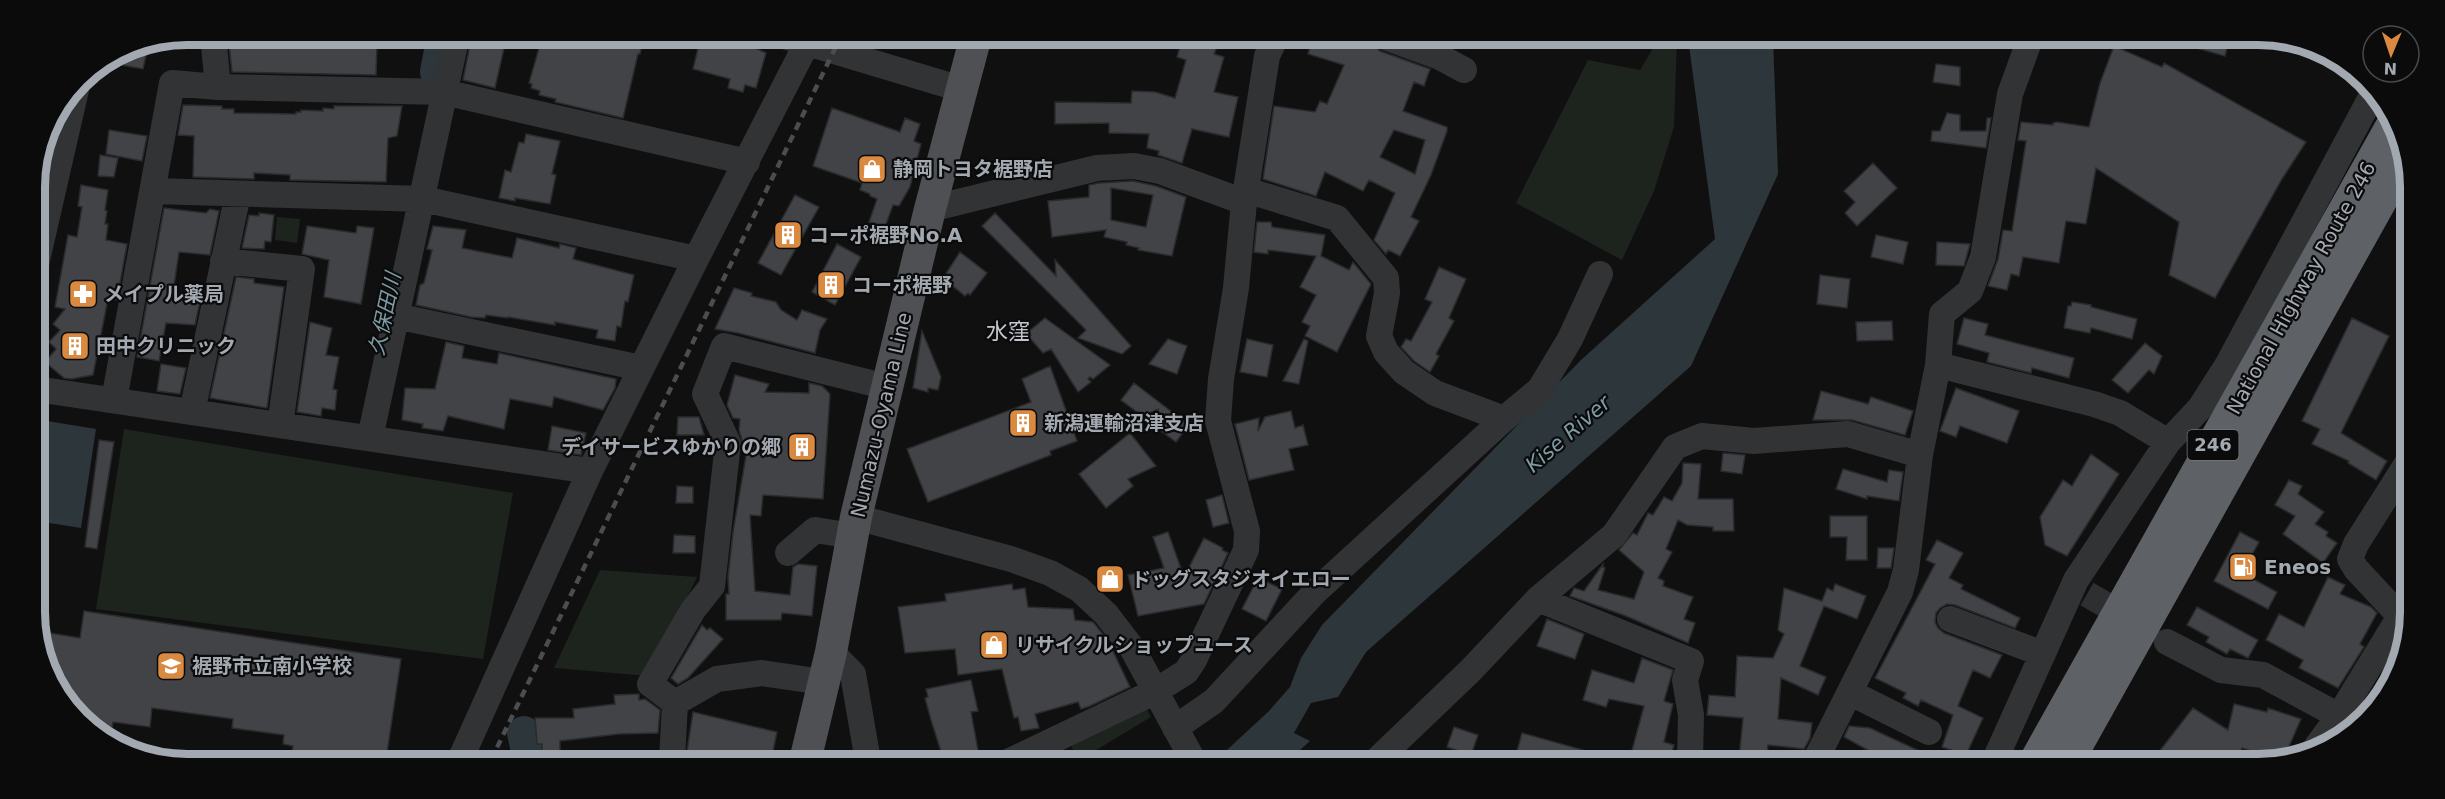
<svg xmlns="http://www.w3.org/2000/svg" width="2445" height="799" font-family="'DejaVu Sans','Noto Sans JP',sans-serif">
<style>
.green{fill:#1d231d}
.water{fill:#2d363a}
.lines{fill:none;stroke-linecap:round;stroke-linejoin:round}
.river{stroke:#2d363a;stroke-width:34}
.building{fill:#424346;stroke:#2a2b2d;stroke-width:1.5;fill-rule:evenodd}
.minor-tunnel{stroke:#2d2f31;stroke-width:26;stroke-dasharray:26 13;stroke-linecap:butt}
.minor{stroke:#313335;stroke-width:26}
.major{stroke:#4e5054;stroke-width:32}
.highway{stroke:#5e6266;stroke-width:33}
.rail{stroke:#4b4d50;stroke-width:4.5;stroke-dasharray:8 6;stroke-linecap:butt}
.labels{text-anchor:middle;stroke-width:4.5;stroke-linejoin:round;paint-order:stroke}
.shield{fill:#0b0b0c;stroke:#757a7f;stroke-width:1.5}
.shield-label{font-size:18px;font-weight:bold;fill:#a3a9b0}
.poi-label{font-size:20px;font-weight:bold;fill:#a3a9b0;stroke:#0b0b0c;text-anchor:start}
.street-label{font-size:20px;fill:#a3a9b0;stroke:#0b0b0c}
.water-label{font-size:21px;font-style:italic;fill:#7d9ba7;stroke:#0b0b0c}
.quarter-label{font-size:22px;fill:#c3c7cd;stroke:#0b0b0c}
.rim{fill:none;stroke:#a3a9b0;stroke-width:8}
</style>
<rect width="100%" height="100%" fill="#101011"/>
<path class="green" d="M1659,38H1677L1674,127L1654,191L1622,260L1516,203L1588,60L1640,70Z
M277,217L300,219L297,243L275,240Z
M124,429L513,493L483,659L96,609Z
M600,570L697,577L649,676L554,668Z
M1144,703L1151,717L1078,761L1070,743Z"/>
<path class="water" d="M1688,38H1773L1778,174L1691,366L1366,652L1338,697L1311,703L1294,733L1310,741L1287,762H1214L1269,711L1290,687L1301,658L1322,625L1581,360L1715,239Z
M41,420L96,429L81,528L37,521L36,437Z"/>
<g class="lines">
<path class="river" d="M437,72L444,35
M524,733L530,760"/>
</g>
<path class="building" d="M228,35H257L258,42L299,44V41H320L377,44L376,75L232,72Z
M472,35H507L495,88L463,80Z
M513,35L644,36L640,54H638L623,118L555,102L556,99L539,95L540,91L531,88L532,84L529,83L539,48L512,41Z
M701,36L725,39L728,42L755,48L766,53L756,88L745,85L743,92L728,88L730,79L693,69Z
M1183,37L1217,47L1214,54L1224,57L1214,92L1238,97L1229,137L1192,129L1182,163L1158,155L1159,151L1147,148L1149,134L1109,133V123L1055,124V102L1131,103L1132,91L1155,92L1175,98L1186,60L1177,57Z
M1313,37H1356L1371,42L1380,51L1430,69L1424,86L1414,82L1403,111L1447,127V131L1431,175L1411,217L1419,221L1400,256L1388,250L1386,254L1374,240L1395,193L1369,180L1363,191L1325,172L1316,196L1263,179L1274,106L1315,112L1320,101L1327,104L1344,65L1308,54ZM1394,130L1425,140L1415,174L1380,157Z
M2182,39L2220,40H2229L2225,56L2182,44Z
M149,42L143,69L105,62L129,46Z
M2114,46L2162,67L2164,63L2306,142L2282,179L2215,298L2169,275L2179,222L2096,168L2086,224L2066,221L2059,263L2023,257L2019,276L2011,274L2007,290L1988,286L1998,259L2003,230L2012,231L2026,141L2018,140L2021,122L2053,125V123L2057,122L2089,127L2100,83Z
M1936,64L1960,67V86L1933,82Z
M183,105L222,106V109H234V113L296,114V112H301V110L323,111V108L334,109V106H402L397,136L388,138L386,182L290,180V175L254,173V179L193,177L194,136L178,135Z
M832,108L900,132L905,118L920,124L914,141L921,144L910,187L899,206L893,205L885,227L869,222L877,199L870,196V194L860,190L862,183L813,166Z
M1947,113L1960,115V131H1986L1987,118H1991L1986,148L1931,141L1932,131H1940Z
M109,130L147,136L142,161L106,154Z
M526,134L560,141L552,174L556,175L550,204L515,198V201L499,198L505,170L511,172L519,142L524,143Z
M100,155L118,158L114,177L98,176Z
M1873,163L1897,188L1857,226L1845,213L1855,202L1844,191Z
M1133,181L1156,186L1186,197L1172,256L1138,250L1139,248L1126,245L1127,242L1104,237L1106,230L1052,237L1048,201L1089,197V185L1099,183ZM1111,188L1153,195L1146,227L1111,220Z
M81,185L108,190L105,210L107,211L105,224H108L106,240L127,244L117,300L108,299L93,375L71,379L64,378L45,362L56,349L49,342L60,330L53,324L65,309L55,307L68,235L77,237L82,207L78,206Z
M795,195L819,207L781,275L758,263Z
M164,208L206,213L210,209L219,211L210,255L179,252L172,299L200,301L195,325L166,323L159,361L137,357Z
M259,213L274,215L271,242L265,241L264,249L242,248L249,215L259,216Z
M995,213L1056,276L1055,260L1131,346L1122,354L1078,338L1086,330L982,226Z
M1257,222H1271L1272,227L1325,235L1321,256L1349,270L1353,262L1371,284L1337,352L1305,336L1310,326L1302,322L1316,295L1300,287L1316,256L1268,250V254L1254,252Z
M307,226L356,233L357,226L374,228L361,304L324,297L329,260L302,254Z
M433,226L466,230L462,248L512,258L517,238L559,248L560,244L576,248L573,259L634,275L628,302L625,301L621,327L617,326L615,341L596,338L598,330L555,322V325L508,317V318L486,315L485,318L471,317L416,305L420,285L424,283L432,250L427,249Z
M1876,235L1908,242L1903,264L1871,257Z
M1937,242L1970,244L1964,266L1936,265Z
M837,244L861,257L835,305L812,292Z
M960,252L987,273L970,295L968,293L965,296L943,278Z
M1439,267L1466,279L1449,318L1454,321L1436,354L1439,356L1430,372L1414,361L1401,347L1406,339L1411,341L1432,302L1425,299Z
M1820,275L1850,279L1847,308L1817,304Z
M236,277L254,279V283L284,287L267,408L210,398Z
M734,288L752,293L751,296L776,302L781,310L797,320L802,310L827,319L820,330L815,353L738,333L715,329Z
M2072,302L2091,305V307L2137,319L2132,339L2091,328L2090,333L2064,328L2068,306H2071Z
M1045,318L1110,365L1093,379L1090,377L1088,379L1091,382L1078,392L1051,349L1043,353L1029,337L1031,335L1028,332Z
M1964,318L1988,324L1985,335L2074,358L2069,378L2032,368L2031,373L1987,362L1989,353L1957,344Z
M2352,318L2389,336L2341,433L2387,461L2376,480L2348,463L2349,461L2312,444L2320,429L2302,421Z
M1892,321L1893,340L1857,341L1856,322Z
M310,322L332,328L326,355L339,357L333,389L337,390L335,410L322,408L321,416L297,412Z
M922,331L941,377L938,390L928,388V392L913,388Z
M1168,339L1187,346L1177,374L1149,364Z
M1247,339L1273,345L1267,377L1240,372Z
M1304,339L1308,341L1299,384L1283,381Z
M446,342L464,346L462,358L497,364L499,353L616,379L615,388L603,410L554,397L552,407L510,399L504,429L448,416L443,431L422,428L423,424L402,420L405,388L435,389Z
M2145,343L2162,356L2154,374L2149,370L2128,393L2112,380Z
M161,364L186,368L180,394L157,391Z
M1050,366L1077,441L1050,451L1051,455L928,502L907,449L1031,402L1022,379Z
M735,375L769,384L765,392L809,393V383L822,386L830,394L823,499L763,495L761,516L750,515L755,591L790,595L793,567L798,564L817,566L812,616L782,613L781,620H726V594H729L728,577L733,532L748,444H743L739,430L740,419L733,418L727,405Z
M1134,383L1189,425L1176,442L1146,420L1159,409L1142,416L1121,400Z
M1956,388L2019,411L2007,443L1960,426L1956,437L1940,431Z
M1821,391L1868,404L1871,397L1913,411L1905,435L1852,420H1813Z
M1291,411L1295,428L1303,425L1308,445L1289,449L1294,470L1249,480L1235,424L1259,418L1258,431L1265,417Z
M678,417H699L704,435H677Z
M552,426L586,433L581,455L548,450Z
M1130,433L1156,466L1128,479L1133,486L1106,508L1079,474Z
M99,440L114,442L97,549L85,547Z
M1723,453L1745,455L1742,474L1721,471Z
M2091,454L2119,474L2067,556L2045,545L2040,517L2063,480L2072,486Z
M1683,463L1701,464L1698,499H1733L1734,531H1713V527L1687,525L1678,520L1666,549L1672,552L1658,578L1664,581L1663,586L1693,597L1684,619L1695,623L1688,643L1626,616L1570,596L1574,588L1584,591L1603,564V567L1605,568L1598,590L1634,599L1644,572L1619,550L1633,533L1637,535L1648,513L1653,515L1664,497L1672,501L1682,483Z
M1843,469L1887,482L1889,470L1903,472L1899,501L1867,496V499L1836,489Z
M2289,480L2302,486L2298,494L2324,512L2315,524L2328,532L2326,536L2337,543L2323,563L2283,534L2295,516L2275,505Z
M677,486L693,487V503H676Z
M1222,495L1229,523L1213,527L1206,500Z
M1830,516H1867V560H1846L1847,537H1830Z
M1168,532L1184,577L1204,538L1223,548L1222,550L1228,553L1204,604L1138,616L1128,575L1164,568L1153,537Z
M2240,532L2259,542L2242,573L2277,592L2268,609L2214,581Z
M674,535L695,536V553H673Z
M1937,540L1963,553L1949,578L1963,585L1961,589L2020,618L2015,628L1955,605L1947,604L1940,608L1936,613L1935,622L1938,628L1944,633L2002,655L1990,678L1973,670L1958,706L1983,718L1966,755L1942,747L1953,715L1921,700L1918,706L1903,698L1906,693L1875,678L1935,564L1926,560Z
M1878,548H1894L1891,568H1877Z
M2328,577L2345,585L2340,594L2371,607L2377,613L2360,644L2364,647L2338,688L2299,668L2303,660L2266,640L2279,614L2304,627Z
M1258,578L1282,589L1266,621L1242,609Z
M1012,584L1013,590L1025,588L1028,607L1073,609L1075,620L1093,622L1106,638L1109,647H1111L1130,687L1090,706L1081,709L1078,702L1035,714L1039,728L1021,731L1018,717L1014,718L1002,669L958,675L955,649L905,653L898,607L946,601L945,594Z
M1835,584L1866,596L1857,619L1824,606L1800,666L1826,677L1818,695L1781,678L1778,719L1812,723L1810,738L1804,749L1768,745L1766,761L1739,759L1743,718L1707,715L1709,695L1735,697L1737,656L1773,658L1784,634L1778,630L1784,588L1822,601L1827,588L1833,591Z
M2197,607L2258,640L2248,658L2230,649L2227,654L2206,642L2209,637L2187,625Z
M84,611L401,659L386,760L291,758L293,746L283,744L284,735L232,728L233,719L152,708L150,727L113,722L111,737L73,713L37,642V631L80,638Z
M1547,619L1584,634L1575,659L1537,646Z
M702,625L707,630L710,628L723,639L688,678L678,684L671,678Z
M1642,658L1673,670L1664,701L1673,704L1664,742L1674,745L1669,763L1631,754L1644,706L1609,699L1606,707L1583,700L1592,670L1634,683Z
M2385,670L2394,675L2383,697L2371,692Z
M971,680L978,711L971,712L980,761H944L931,720L925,698L928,697L926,689Z
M639,694V700L645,699L660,710L658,733L619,734L560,741V760H542V744H537L535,718H574L573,709L615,704L614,695Z
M2234,704L2267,712L2268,708L2301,719L2284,758L2278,760L2242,748L2237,764H2163L2155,757L2193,708L2228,730Z
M693,712L777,732L771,761H702V755L687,751Z
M1849,726L1870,728L1945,763H1891L1844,737Z
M1454,727L1478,735L1471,755L1447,747Z
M1522,733L1583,750L1580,763L1545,762L1516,755Z"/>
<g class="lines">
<path class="minor-tunnel" d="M2087,594L2133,621"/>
<path class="minor" d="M213,35L218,87
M784,36L961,89
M1385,37L1440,57L1464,70
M1246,190L1337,218L1386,278L1387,293L1379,336L1386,352L1404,372L1435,393L1504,419
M154,191L423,199L696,259
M930,209L1097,168L1134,166L1160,171L1244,202
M223,261L302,269L280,425
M35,269L78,81
M396,316L641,368
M1938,365L2094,404L2120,413L2168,442
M36,389L590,471
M114,400L172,83L218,87L444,92L747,162
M192,412L238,194
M370,438L457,35
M856,517L1011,559L1050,573L1079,589L1106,614L1132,648L1194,762
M788,553L815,530L853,536
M1538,599L1691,661L1685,680L1691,715L1690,759
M2399,615L2356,569L2350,559L2356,544L2406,465
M1950,619L2043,654
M2167,642L2221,670L2263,675L2339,716
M831,652L853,674L868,761
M1851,693L1929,732
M675,703L650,684L693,610L712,586L728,443L705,394L724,346L887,387
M1175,728L1214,701L1315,592L1504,419L1540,389L1570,339L1600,274
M2317,746L2339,716L2405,608
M460,760L590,471L696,259L807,43
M672,760L675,703L717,679L762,673L823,682
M1010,761L1154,692L1186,672L1194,660L1246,550L1247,531L1218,421L1221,379L1236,288L1244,202L1267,56L1276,37
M1375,762L1471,670L1538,599L1614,535L1675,447L1702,436L1754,441L1848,434L1920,455
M1814,763L1900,592L1906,570L1920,455L1938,365L1942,314L1970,291L1983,257L2010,94L2030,39
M1993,764L2076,580L2168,442L2200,408L2228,364L2375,90"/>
<path class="major" d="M805,761L831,652L856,517L930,209L976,36"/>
<path class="highway" d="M2034,764L2392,126
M2066,764L2406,155"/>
<path class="rail" d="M491,760L841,36"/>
</g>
<defs>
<g id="shop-square" transform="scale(1.5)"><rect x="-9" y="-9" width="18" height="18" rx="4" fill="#d98a40" stroke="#0b0b0c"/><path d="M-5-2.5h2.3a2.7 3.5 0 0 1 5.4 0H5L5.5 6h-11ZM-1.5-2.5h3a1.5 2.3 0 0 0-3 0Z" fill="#fff"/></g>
<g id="building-square" transform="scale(1.5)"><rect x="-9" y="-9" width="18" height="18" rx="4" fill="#d98a40" stroke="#0b0b0c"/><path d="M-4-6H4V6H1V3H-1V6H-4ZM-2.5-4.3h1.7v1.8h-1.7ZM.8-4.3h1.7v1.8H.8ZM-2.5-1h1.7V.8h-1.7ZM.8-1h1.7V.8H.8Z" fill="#fff"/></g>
<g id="pharmacy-square" transform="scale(1.5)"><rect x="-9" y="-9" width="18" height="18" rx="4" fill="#d98a40" stroke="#0b0b0c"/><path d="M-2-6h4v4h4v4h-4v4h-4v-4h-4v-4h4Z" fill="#fff"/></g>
<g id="fuel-square" transform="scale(1.5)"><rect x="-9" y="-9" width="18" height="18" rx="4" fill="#d98a40" stroke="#0b0b0c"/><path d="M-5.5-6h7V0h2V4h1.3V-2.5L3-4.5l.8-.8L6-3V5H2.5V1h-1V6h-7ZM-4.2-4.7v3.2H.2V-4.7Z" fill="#fff"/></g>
<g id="school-square" transform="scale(1.5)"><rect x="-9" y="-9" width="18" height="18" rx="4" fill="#d98a40" stroke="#0b0b0c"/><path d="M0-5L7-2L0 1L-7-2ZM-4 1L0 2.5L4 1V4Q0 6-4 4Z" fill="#fff"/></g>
</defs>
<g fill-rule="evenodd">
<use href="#shop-square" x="872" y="169"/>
<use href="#building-square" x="788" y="235"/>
<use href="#building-square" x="831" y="285"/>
<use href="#pharmacy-square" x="83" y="294"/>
<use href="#building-square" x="75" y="346"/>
<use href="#building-square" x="1023" y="423"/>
<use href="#building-square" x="802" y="447"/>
<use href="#fuel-square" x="2243" y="567"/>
<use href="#shop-square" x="1110" y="579"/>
<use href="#shop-square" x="994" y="645"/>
<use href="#school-square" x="171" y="666"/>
</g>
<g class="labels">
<rect class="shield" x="2187.5" y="430" width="51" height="30" rx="4.5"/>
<g class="shield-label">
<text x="2213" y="451">246</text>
</g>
<g class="poi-label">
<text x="893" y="176">静岡トヨタ裾野店</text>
<text x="809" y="242">コーポ裾野No.A</text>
<text x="852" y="292">コーポ裾野</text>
<text x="104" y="301">メイプル薬局</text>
<text x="96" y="353">田中クリニック</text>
<text x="1044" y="430">新潟運輸沼津支店</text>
<text x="781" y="454" text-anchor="end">デイサービスゆかりの郷</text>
<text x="2264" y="574">Eneos</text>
<text x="1131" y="586">ドッグスタジオイエロー</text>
<text x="1015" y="652">リサイクルショップユース</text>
<text x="192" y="673">裾野市立南小学校</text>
</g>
<g class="street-label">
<text transform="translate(2301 288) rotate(-61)" y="7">National Highway Route 246</text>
<text transform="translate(881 415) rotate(-77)" y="7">Numazu-Oyama Line</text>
</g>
<g class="water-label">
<text transform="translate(385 314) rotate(-78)" y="7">久保田川</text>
<text transform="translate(1568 434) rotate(-41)" y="7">Kise River</text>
</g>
<g class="quarter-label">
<text x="1008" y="339">水窪</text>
</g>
</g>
<path d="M0 0H2445V799H0ZM187 45H2258A142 142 0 0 1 2400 187V612A142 142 0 0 1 2258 754H187A142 142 0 0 1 45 612V187A142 142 0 0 1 187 45Z" fill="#0b0b0c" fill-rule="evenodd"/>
<path class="rim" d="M187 45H2258A142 142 0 0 1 2400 187V612A142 142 0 0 1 2258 754H187A142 142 0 0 1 45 612V187A142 142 0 0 1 187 45Z"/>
<g transform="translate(2391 54) rotate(182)"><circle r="28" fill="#0b0b0c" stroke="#484a4e" stroke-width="1.5"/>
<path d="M0-4.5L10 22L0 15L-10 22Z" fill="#d98a40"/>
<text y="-9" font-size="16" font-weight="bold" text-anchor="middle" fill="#a3a9b0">N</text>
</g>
</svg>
